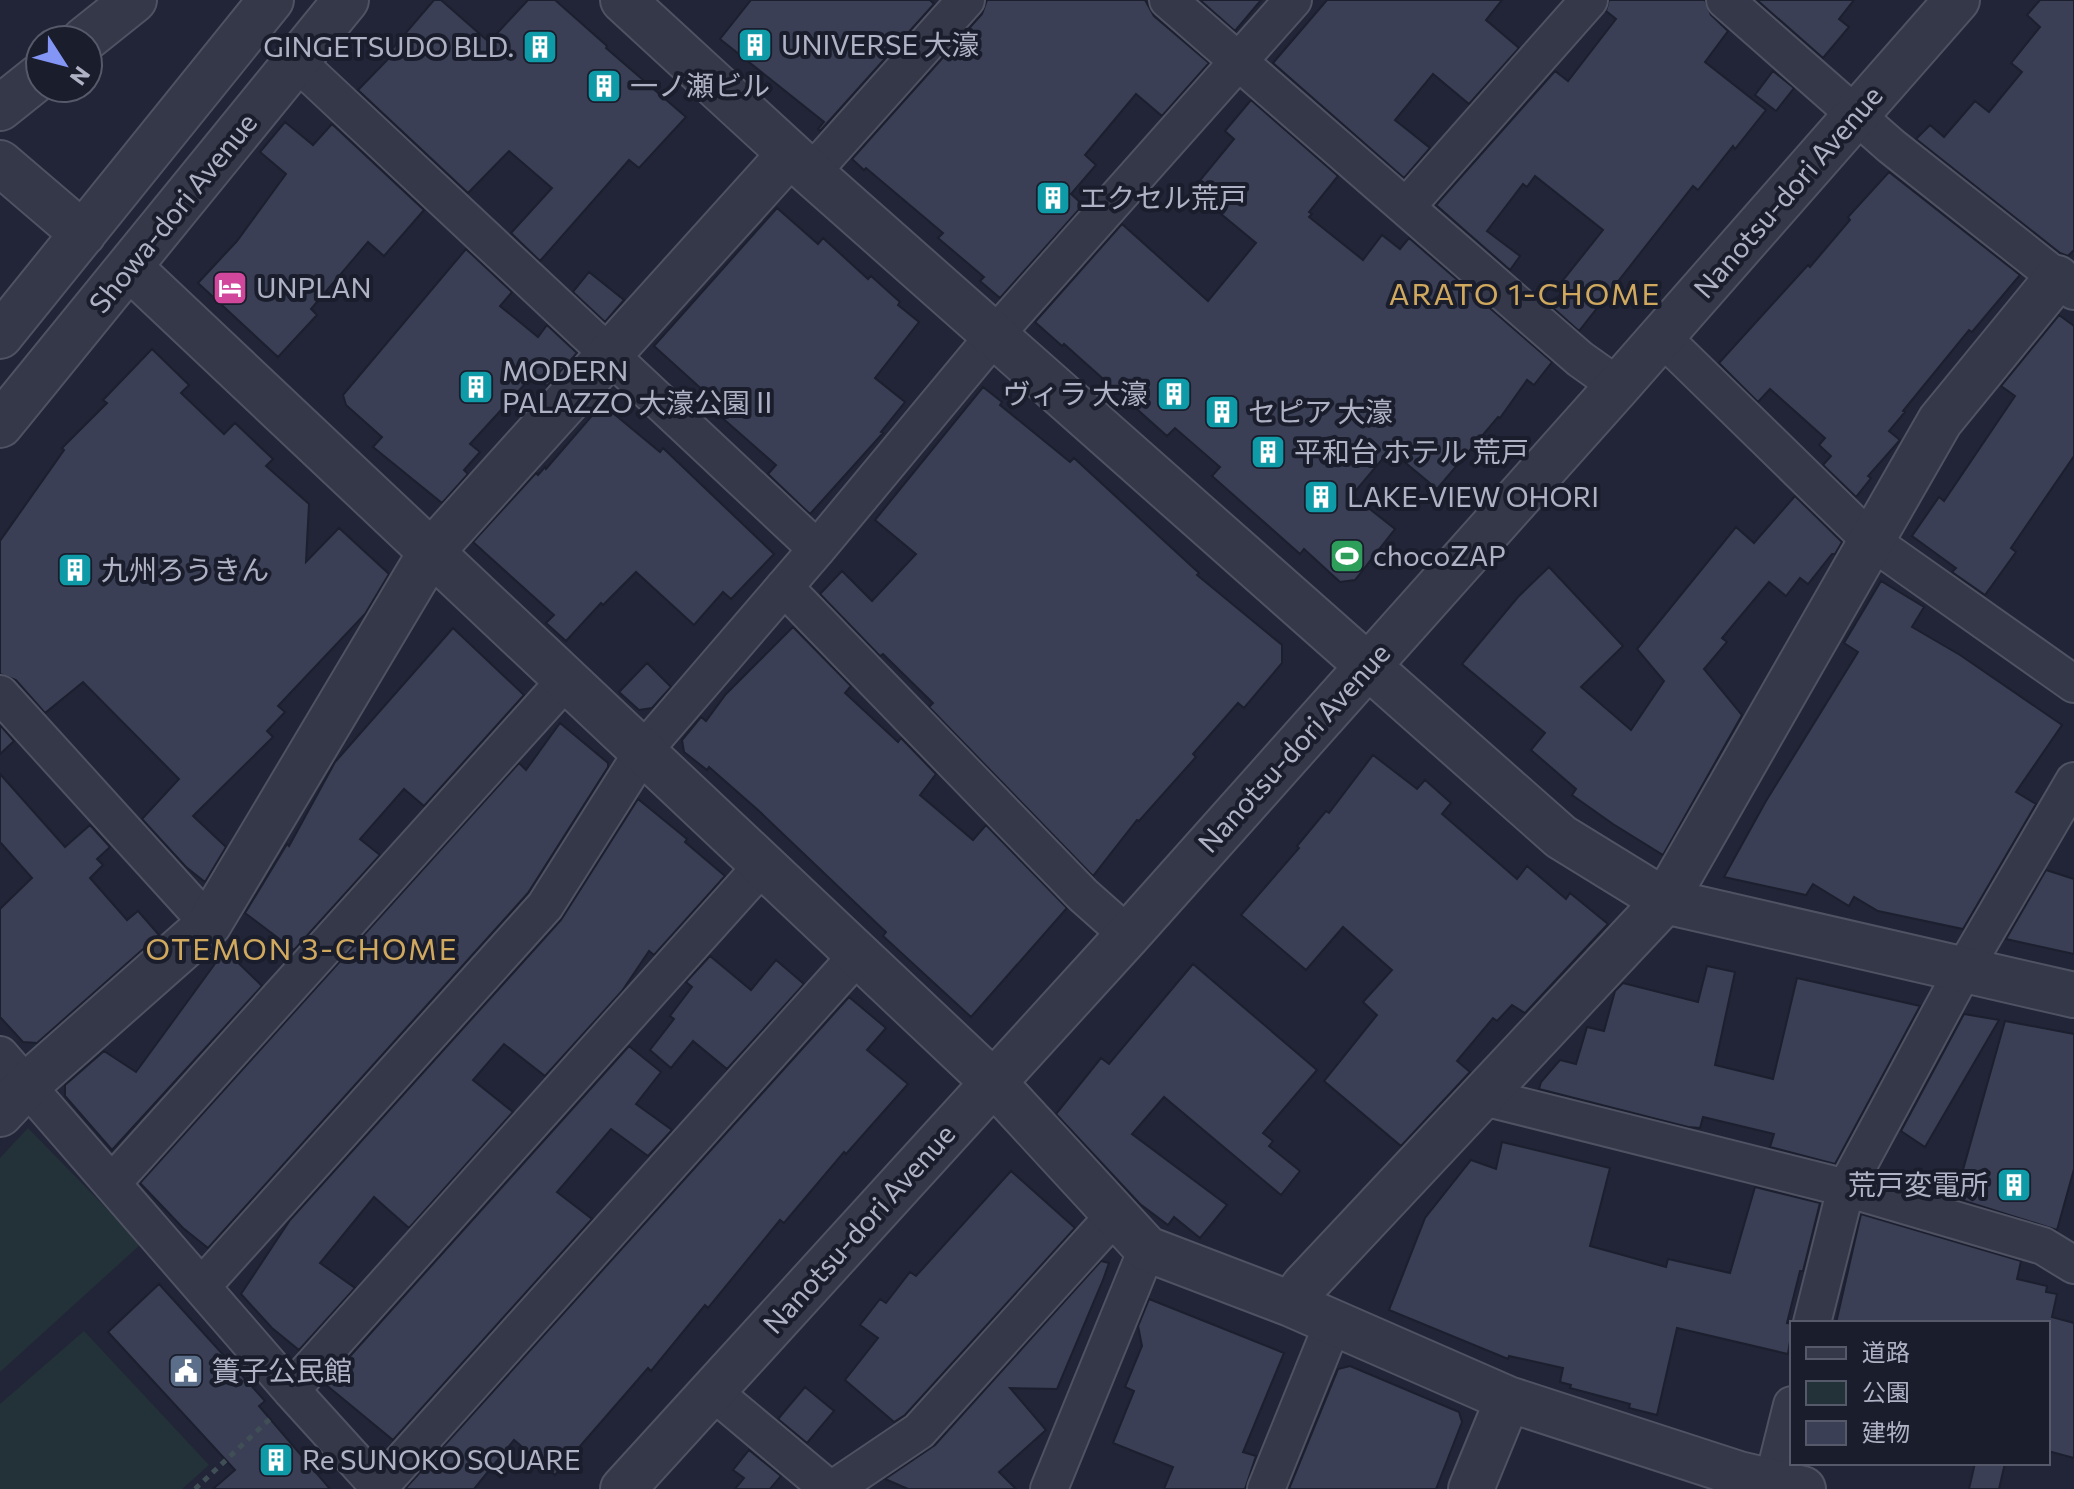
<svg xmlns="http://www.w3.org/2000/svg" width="2074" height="1489" font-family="Commissioner,'Noto Sans JP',sans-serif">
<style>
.green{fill:#233138}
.building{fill:#3a3f55;stroke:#1c1f2e;stroke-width:2}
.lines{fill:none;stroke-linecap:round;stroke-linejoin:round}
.minor-casing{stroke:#4f5262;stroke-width:40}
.tertiary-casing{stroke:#4f5262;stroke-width:48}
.path{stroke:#404e56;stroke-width:5;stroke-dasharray:6 6;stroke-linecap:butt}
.minor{stroke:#343848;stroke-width:36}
.tertiary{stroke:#343848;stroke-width:44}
.labels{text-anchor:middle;stroke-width:8;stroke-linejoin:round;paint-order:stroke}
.poi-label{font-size:28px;fill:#afb2c4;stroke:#1a1d2c;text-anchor:start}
.street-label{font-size:28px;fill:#afb2c4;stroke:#1a1d2c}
.neighbourhood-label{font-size:30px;letter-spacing:2px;fill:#d0a95e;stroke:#1a1d2c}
</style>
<rect width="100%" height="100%" fill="#212537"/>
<path class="green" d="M28,1128L141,1244L0,1372V1158Z
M84,1331L209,1465L182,1489H0V1404Z"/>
<path class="building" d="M434,0H441L489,42L528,0H555L607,46L606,48L686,117L639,168L629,160L540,261L511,233L552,188L509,151L468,193L358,90L395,52L392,49Z
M751,0H930L934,4L820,131L818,129L824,122L720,39Z
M987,0H1145L1154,16L1209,63L1162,116L1136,94L1085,155L1096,165L1071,194L1083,205L1000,298L980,281L984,277L938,238L943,233L866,168L864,170L852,159L982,14Z
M1200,0H1261L1235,31Z
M1327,0H1502L1486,20L1519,48L1469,104L1433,74L1395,120L1430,148L1404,178L1273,63Z
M1609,0H1705L1711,15L1728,31L1705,62L1766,110L1735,149L1733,146L1698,190L1693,186L1579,331L1551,306L1565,288L1560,284L1603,230L1535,176L1527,187L1523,184L1487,231L1520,256L1510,270L1436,205L1555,71L1568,81L1616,19L1606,11Z
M1757,0H1854L1839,19L1849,27L1823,58Z
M2040,0H2074V250L2068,256L2060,253L1916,139L1930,125L1944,137L1975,101L1989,112L2022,72L2011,63L2040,27L2027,15Z
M1773,71L1794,88L1776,111L1755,95Z
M1251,100L1338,176L1309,212L1312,214L1309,217L1363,260L1382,235L1400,249L1409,238L1552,362L1534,385L1527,380L1500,418L1498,417L1437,489L1390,450L1352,495L1395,529L1355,580L1340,582L1304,549L1300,554L1212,476L1220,467L1175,428L1167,436L1064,344L1062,346L1035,322L1122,224L1208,301L1256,243L1192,190L1234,139L1225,131Z
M285,122L313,145L332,124L424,210L384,256L368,242L311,309L317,315L278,357L198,283L237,241L286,174L260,152Z
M1889,172L2020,275L1972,332L1969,330L1903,411L1905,412L1889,431L1900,440L1868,476L1871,478L1856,497L1823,465L1831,456L1819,445L1825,438L1770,389L1758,402L1719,363L1808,265L1810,267L1850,220L1848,217Z
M777,208L818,244L823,238L868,279L871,276L900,302L898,305L919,322L875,378L905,402L881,432L883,433L810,514L768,474L776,465L711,408L716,402L654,346Z
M466,249L512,292L500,306L538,337L547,325L577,353L547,386L533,375L470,444L480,452L464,470L468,474L442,503L373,447L382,437L346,405L343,395Z
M589,272L624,300L605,322L573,292Z
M2059,315L2074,326V456L2011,548L2016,552L1985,595L1952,572L1956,568L1912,536L1939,497L1944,501L2015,396L2001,386Z
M152,349L189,385L181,393L224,434L235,423L273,459L266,466L309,504L306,562L339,528L389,574L365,614L278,706L285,712L267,731L273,737L193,816L226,847L205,882L186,867L142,819L179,779L83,682L45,713L16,680L0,674V541L64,450L62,448L107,403L103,400Z
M983,387L1002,402L1000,405L1070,462L1074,458L1199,573L1197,575L1282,645V663L1244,708L1238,703L1193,754L1196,757L1139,821L1137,820L1093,876L929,707L933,703L883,654L880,656L820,594L842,571L872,601L916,554L875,520Z
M602,404L660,452L663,448L774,554L731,599L723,592L694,625L636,572L603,605L601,603L566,641L546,623L554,615L473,542L536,473L538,475L545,467L546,469Z
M1795,496L1842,542L1835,554H1832L1808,584L1800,578L1786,596L1769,582L1722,638L1727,642L1704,669L1742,715L1663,855L1613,824L1572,795L1576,789L1531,750L1545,733L1462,664L1518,597L1549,567L1623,646L1581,687L1631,730L1664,681L1637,649L1736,527L1754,543Z
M1881,581L1924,607L1912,627L1960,655L2062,725L2016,792L2036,804L1963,929L1878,911L1854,897L1849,906L1813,884L1806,895L1724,877L1766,801L1858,652L1844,643Z
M793,627L851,686L845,693L898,742L901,738L936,774L920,795L973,840L986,825L1067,908L971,1017L883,936L886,932L758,810L709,767L707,770L684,752L682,740L701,717L706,721L726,694Z
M453,628L524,695L424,806L404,789L360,839L380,855L294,950L245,913L287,844L289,846L335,762Z
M647,663L671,687L652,708L639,710L619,692Z
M560,723L608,763V767L528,893L208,1248L183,1228L140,1183L519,763L526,770Z
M0,725L14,741L0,754Z
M1373,755L1417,789L1425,780L1451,803L1442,814L1517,879L1527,866L1566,899L1570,893L1608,924L1525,1013L1512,1005L1497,1021L1493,1018L1457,1061L1470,1072L1401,1146L1324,1081L1377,1015L1363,1002L1392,970L1343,927L1306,970L1241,915L1299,848L1297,846L1326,811L1329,813Z
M0,774L65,847L90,825L110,847L97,859L103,865L90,878L127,920L138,911L159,935L37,1043L23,1042L0,1017V909L32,878L0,842Z
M638,799L687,839L685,842L725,876L654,955L649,951L622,991L545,1076L504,1044L473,1080L513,1112L409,1228L374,1197L320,1263L355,1288L299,1350L272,1328L241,1294L290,1220L561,920Z
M2046,870L2074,879V954L2006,939Z
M225,950L262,986L112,1150L65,1096V1085L104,1051L136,1072Z
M710,956L751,990L776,960L804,984L727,1069L693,1041L671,1068L650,1050L674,1019L670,1016L692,987L686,982Z
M1193,964L1317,1070L1263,1133L1273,1141L1269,1146L1300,1171L1281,1195L1164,1097L1132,1134L1227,1205L1200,1238L1174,1217L1168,1225L1140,1204L1056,1114L1101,1058L1109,1064Z
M1707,966L1735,972L1715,1065L1773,1079L1797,978L1920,1006L1835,1164L1770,1147L1774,1134L1703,1117L1700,1128L1688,1127L1539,1089L1541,1082L1560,1060L1576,1064L1587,1027L1604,1031L1615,991L1623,983L1698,1002Z
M849,997L886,1028L867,1050L908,1084L846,1154L844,1152L784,1223L780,1220L708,1308L705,1305L651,1371L648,1368L555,1475L514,1440L474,1489H405Z
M1964,1014L1999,1020L1925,1147L1901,1131Z
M2005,1021L2074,1034V1169L2057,1230L1955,1198Z
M629,1046L661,1072L636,1104L672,1130L648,1156L611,1129L557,1192L592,1219L393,1440L325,1384Z
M1502,1142L1610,1168L1590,1246L1666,1267L1668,1259L1730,1273L1755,1187L1820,1203L1803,1271H1800L1787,1323L1792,1324V1329L1788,1354L1677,1328L1657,1415L1629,1408L1630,1404L1570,1388L1571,1385L1560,1382L1563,1368L1509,1356L1508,1359L1389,1310L1425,1218L1471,1160L1496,1169Z
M1011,1171L1075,1228L905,1415L894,1422L845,1380L878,1338L860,1325L880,1299L886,1303L910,1272L916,1276Z
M1861,1214L2021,1261L2017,1279L2047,1286L2046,1292L2057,1294L2052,1317L2074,1323V1458L2048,1451V1323H1836Z
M1101,1261L1109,1263L1103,1280L1057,1389L1010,1388L1046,1430L999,1472L1016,1489H908L885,1479L935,1445Z
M159,1284L265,1401L259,1406L330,1489H213L235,1470L108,1332Z
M1149,1299L1284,1353L1243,1452L1256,1456L1245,1489H1164L1173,1467L1113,1443L1134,1391L1125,1387L1142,1346L1138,1326Z
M1350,1366L1459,1412L1462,1422L1436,1489H1289L1338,1369Z
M805,1387L834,1411L807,1443L778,1419Z
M749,1450L781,1476L770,1489H735L744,1478L733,1470Z
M1975,1463H2005L1999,1489H1969Z"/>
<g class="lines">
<g class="minor-casing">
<path id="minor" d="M1168,0L1580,359L1618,386
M1725,0L1891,146L2074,291
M296,61L817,549
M811,173L966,0
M1406,207L1589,0
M1661,336L1870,540L2074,684
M784,587L1083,895L1128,935
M0,694L209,924
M0,1055L291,1390L381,1489
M1484,1097L1846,1188L2043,1246L2074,1265
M112,1183L567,679
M202,1286L545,906L644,750L817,549L994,336L1293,0
M1812,1323L1846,1188L1964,969L2074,781
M291,1390L763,865
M712,1391L829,1489
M1773,1481L1792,1405
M379,1487L857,956
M833,1489L919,1431L1115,1215
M1049,1489L1147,1249
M1266,1489L1325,1343"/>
</g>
<g class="tertiary-casing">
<path id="tertiary" d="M623,0L811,173L1561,837L1665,901L2074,995
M84,40L134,0
M0,108L40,76
M0,163L83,234
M129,267L993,1082L1147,1249L1291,1304L1508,1399L1739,1474L1803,1489
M0,336L271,0
M0,425L346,0
M0,1114L27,1085L209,924L431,552L790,154
M1291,1304L1304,1286L1665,901L1940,421L2057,278
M623,1489L1128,935L1618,386L1957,0
M1471,1489L1508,1399"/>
</g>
<path class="path" d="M195,1489L273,1416"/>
<use href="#minor" class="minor"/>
<use href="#tertiary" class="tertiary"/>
</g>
<defs>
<g id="building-square" transform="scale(1.8)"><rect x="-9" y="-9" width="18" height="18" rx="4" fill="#0f9aa8" stroke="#1a1d2c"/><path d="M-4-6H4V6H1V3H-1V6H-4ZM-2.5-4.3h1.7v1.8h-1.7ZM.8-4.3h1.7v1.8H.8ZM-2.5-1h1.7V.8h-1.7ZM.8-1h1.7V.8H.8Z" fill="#fff"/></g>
<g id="hotel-square" transform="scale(1.8)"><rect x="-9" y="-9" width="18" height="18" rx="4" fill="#d1479c" stroke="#1a1d2c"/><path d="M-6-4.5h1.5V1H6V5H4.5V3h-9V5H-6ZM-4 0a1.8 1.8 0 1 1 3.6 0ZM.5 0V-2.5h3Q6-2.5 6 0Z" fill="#fff"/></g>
<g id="stadium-square" transform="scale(1.8)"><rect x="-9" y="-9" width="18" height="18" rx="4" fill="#2e9e5b" stroke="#1a1d2c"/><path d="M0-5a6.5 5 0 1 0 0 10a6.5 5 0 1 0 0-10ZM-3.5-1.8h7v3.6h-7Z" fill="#fff"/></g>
<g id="civic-square" transform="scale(1.8)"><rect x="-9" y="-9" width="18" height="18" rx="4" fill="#5c6f8a" stroke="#1a1d2c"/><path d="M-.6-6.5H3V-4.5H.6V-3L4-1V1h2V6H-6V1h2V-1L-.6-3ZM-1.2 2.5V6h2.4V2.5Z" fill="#fff"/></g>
</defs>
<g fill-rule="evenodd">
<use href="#building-square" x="755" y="45"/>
<use href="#building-square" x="540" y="47"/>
<use href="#building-square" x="604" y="86"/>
<use href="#building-square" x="1053" y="198"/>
<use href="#hotel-square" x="230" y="288"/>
<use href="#building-square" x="476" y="387"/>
<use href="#building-square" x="1174" y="394"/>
<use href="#building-square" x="1222" y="412"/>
<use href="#building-square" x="1268" y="452"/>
<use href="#building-square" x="1321" y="497"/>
<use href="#stadium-square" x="1347" y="556"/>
<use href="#building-square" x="75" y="570"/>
<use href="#building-square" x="2014" y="1185"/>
<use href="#civic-square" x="186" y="1371"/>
<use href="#building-square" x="276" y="1460"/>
</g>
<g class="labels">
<g class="poi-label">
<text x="781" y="55">UNIVERSE 大濠</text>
<text x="514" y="57" text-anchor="end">GINGETSUDO BLD.</text>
<text x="630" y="96">一ノ瀬ビル</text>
<text x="1079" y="208">エクセル荒戸</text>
<text x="256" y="298">UNPLAN</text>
<text x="502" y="381">MODERN<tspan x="502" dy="32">PALAZZO 大濠公園Ⅱ</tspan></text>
<text x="1148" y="404" text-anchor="end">ヴィラ 大濠</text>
<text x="1248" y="422">セピア 大濠</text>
<text x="1294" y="462">平和台 ホテル 荒戸</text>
<text x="1347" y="507">LAKE-VIEW OHORI</text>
<text x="1373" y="566">chocoZAP</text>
<text x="101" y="580">九州ろうきん</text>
<text x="1988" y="1195" text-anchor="end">荒戸変電所</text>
<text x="212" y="1381">簀子公民館</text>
<text x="302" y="1470">Re SUNOKO SQUARE</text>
</g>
<g class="street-label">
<text transform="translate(1788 192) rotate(-49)" y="10">Nanotsu-dori Avenue</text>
<text transform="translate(173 213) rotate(-51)" y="10">Showa-dori Avenue</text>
<text transform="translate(1294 748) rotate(-48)" y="10">Nanotsu-dori Avenue</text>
<text transform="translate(859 1229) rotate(-48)" y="10">Nanotsu-dori Avenue</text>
</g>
<g class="neighbourhood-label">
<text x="1525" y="305">ARATO 1-CHOME</text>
<text x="302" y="960">OTEMON 3-CHOME</text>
</g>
</g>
<rect x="1790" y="1321" width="260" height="144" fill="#1a1d2c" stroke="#565969" stroke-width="2"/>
<rect x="1806" y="1347" width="40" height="12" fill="#343848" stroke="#565969" stroke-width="2"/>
<text x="1862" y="1361" font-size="24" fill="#afb2c4">道路</text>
<rect x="1806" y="1381" width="40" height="24" fill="#233138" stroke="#565969" stroke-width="2"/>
<text x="1862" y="1401" font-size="24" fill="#afb2c4">公園</text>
<rect x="1806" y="1421" width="40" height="24" fill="#3a3f55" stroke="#565969" stroke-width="2"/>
<text x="1862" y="1441" font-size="24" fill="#afb2c4">建物</text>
<g transform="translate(64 64) rotate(126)"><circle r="38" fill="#1a1d2c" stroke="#565969" stroke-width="2"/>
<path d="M0-6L14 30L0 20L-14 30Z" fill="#8496f5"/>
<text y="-12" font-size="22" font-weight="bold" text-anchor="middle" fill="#afb2c4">N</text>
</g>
</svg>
